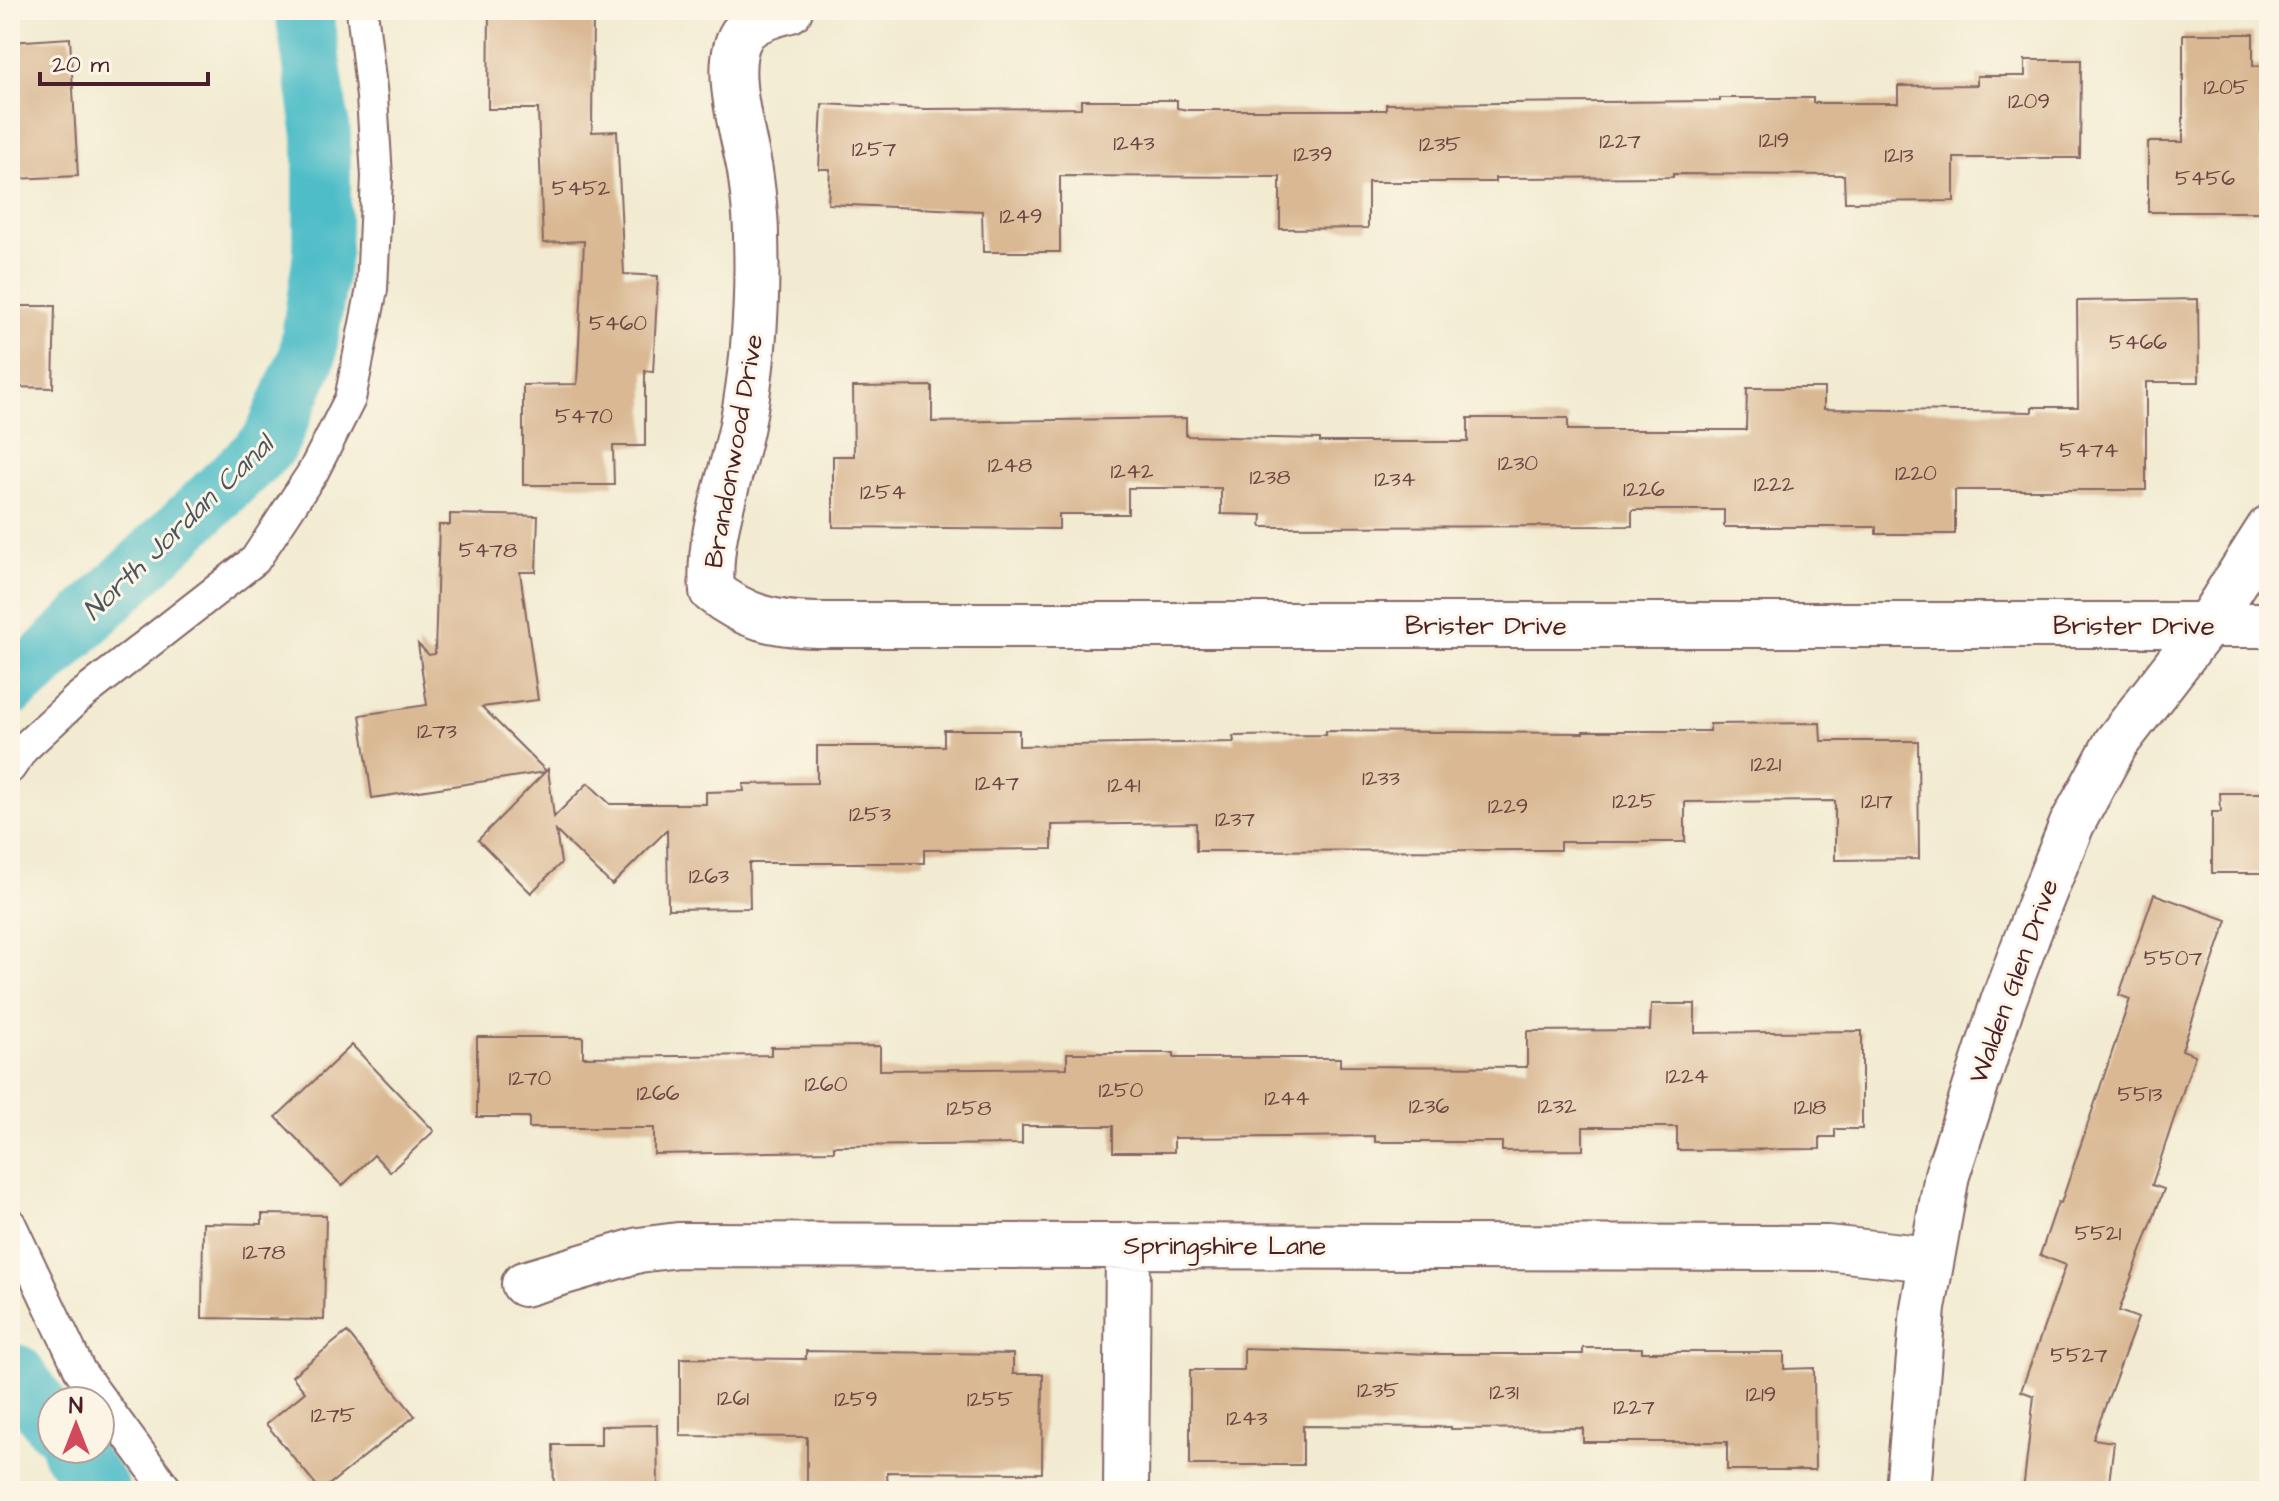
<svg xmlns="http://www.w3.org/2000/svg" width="2279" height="1501" font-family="'Architects Daughter',sans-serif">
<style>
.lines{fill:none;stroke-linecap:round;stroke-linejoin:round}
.canal{stroke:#4fbdc8;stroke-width:58}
.building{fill:#d9b893}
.service-casing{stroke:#856665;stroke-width:34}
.minor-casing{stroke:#856665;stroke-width:48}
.service{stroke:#fff;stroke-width:30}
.minor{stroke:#fff;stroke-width:44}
.labels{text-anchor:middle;stroke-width:6;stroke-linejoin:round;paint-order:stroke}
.number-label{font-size:22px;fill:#6e4545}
.street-label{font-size:26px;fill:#4a1f2b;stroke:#fcf5e5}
.water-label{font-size:28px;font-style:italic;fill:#4c5662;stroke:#fcf5e5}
</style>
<rect width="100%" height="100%" fill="#fcf5e5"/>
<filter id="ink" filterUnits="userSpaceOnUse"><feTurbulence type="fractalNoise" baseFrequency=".0125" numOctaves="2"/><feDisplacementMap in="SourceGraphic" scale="16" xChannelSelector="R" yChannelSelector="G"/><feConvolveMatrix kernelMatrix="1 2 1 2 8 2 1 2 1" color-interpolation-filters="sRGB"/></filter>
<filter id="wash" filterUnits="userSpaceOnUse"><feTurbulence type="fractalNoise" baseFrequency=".006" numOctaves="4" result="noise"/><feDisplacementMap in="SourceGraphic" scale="32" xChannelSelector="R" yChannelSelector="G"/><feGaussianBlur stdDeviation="1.8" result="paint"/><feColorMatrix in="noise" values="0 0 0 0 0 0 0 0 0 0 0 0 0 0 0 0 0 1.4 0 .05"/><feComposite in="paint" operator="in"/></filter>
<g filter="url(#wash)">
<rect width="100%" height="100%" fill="#f2ebd2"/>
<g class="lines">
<path class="canal" d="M10,688L37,666L270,443L307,358L322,253V135L304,10
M16,1373L52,1423
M70,1449L101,1491"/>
</g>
<g id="blocks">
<path class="building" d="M489,10H593L592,132L617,131L624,274L658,276L653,372L645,371V446H613L614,485H523V385L577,384L584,241L543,243L538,109H488Z
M2183,34H2253V66H2269V122H2261L2262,212H2148V142H2183Z
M70,38L78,176L16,179L15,159H10V42Z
M2025,60H2081L2080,158H1954V201L1845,202L1844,175L1673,174V177L1495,178V182H1368V228L1280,229V177L1060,176V252H983L982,211L828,204L830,169H819L822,104L925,109L1081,108V100H1177V108L1187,110H1386V104L1720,101V98H1813V103H1898V86L1977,85V76H2025Z
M2198,299L2199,382H2146V490H1955V534H1876V527H1724V510H1632V526L1261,527L1262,515L1221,514V488H1128V514H1059V529L833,527V456H854L853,387L932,386V422L1186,418V436L1320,439V442H1468V418H1568V430H1746L1747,388H1824V409L2032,412V407H2078L2077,301Z
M10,306H55L53,388L10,387Z
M450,514L538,516L536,572H520L538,700L482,707L546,771L548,769L554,817L588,783L610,804H706V792L744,791L743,784L817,783V746H944V730H1019V746L1234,742L1233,736L1326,735V731L1583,733V731H1710V724L1820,723L1821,741H1918L1919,859L1835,860V801L1685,802V842H1560V850L1196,851V823L1052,825V849L924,850V863H749L750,908L668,909L667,830L612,885L556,831L561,863L531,893L478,840L545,772L372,798L360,715L427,705L418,644L429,655L435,654L439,525H450Z
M2220,793H2269V873H2212V812H2221Z
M2154,894L2227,920L2182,1050L2195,1055L2152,1185L2164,1189L2119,1311L2138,1318L2093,1439L2114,1442L2108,1491H2023L2034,1396L2021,1391L2066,1265L2040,1255L2058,1202L2061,1203L2130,999L2119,995Z
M1651,1004H1695V1033L1862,1031V1129H1835V1137H1820V1149L1677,1150V1127H1583V1150L1502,1151V1142H1375V1136L1174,1138V1152H1113V1126H1022V1144L834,1146V1151L654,1154V1128H529V1117H477V1037H583V1057L771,1055V1047L880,1046V1070L1067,1068V1053H1174V1058H1340V1066L1527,1067V1031L1650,1030Z
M352,1045L434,1131L390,1172L374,1155L342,1186L276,1117Z
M262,1214L326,1215L324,1320L202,1318L203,1223L262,1224Z
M347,1332L415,1416L321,1491L266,1424L305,1392L292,1376Z
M1244,1348L1433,1354H1583V1348H1642V1352H1784V1369L1814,1368L1815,1470H1727V1442H1583V1428L1451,1429V1427L1303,1426V1465H1190V1370H1244Z
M806,1351L1013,1354V1374H1043L1042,1473L887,1472L888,1490H807V1437L680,1436V1358L806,1359Z
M657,1425L658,1491H554L553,1445H601V1426Z"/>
</g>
</g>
<g filter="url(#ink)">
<use href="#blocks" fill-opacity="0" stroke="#856665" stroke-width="2"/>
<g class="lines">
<g class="service-casing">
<path id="service" d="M10,768L23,749L78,698L255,560L313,472L350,399L372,289L377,177L372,97L362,10
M10,1223L80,1371L168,1491"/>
</g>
<g class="minor-casing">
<path id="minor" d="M790,10C775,14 751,20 742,34C721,66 744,135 750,171C753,192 756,215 756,237C758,300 754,363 742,425C731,481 707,533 712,591C746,618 774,624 817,625H2269
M524,1284L639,1250L678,1245L1827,1248L1930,1259
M1126,1491L1128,1245
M1908,1491L1923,1308L1947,1175L2003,1002L2038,908L2072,824L2116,743L2207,625L2269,528"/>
</g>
<use href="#service" class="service"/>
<use href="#minor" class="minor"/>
</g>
</g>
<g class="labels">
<g class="number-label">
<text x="2226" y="94">1205</text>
<text x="2029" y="108">1209</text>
<text x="1774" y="147">1219</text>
<text x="1620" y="148">1227</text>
<text x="1134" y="150">1243</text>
<text x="1440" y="151">1235</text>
<text x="874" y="156">1257</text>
<text x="1313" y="161">1239</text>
<text x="1899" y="162">1213</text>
<text x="2205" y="185">5456</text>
<text x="581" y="195">5452</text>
<text x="1021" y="223">1249</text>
<text x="618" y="330">5460</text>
<text x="2138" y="349">5466</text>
<text x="584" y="423">5470</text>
<text x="2089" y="457">5474</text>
<text x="1518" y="470">1230</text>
<text x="1010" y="472">1248</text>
<text x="1132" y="478">1242</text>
<text x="1916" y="480">1220</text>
<text x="1270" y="484">1238</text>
<text x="1395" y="486">1234</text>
<text x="1774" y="491">1222</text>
<text x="1644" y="496">1226</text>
<text x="883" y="499">1254</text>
<text x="488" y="557">5478</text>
<text x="437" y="738">1273</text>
<text x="1766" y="771">1221</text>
<text x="1381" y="785">1233</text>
<text x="997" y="790">1247</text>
<text x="1124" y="792">1241</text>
<text x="1634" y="808">1225</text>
<text x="1877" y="808">1217</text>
<text x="1508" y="813">1229</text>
<text x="870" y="821">1253</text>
<text x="1235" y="826">1237</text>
<text x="709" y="883">1263</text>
<text x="2173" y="965">5507</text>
<text x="1687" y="1083">1224</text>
<text x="530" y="1085">1270</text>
<text x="826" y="1091">1260</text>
<text x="1121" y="1097">1250</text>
<text x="658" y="1100">1266</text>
<text x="2140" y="1101">5513</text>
<text x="1287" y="1105">1244</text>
<text x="1429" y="1113">1236</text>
<text x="1557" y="1113">1232</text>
<text x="1810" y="1114">1218</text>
<text x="969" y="1115">1258</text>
<text x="2098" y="1240">5521</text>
<text x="264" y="1259">1278</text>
<text x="2079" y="1362">5527</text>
<text x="1378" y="1397">1235</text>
<text x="1504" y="1399">1231</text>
<text x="1761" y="1401">1219</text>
<text x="733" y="1405">1261</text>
<text x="856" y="1406">1259</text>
<text x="990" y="1406">1255</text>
<text x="1634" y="1414">1227</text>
<text x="333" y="1422">1275</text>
<text x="1247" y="1425">1243</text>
</g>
<g class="street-label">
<text transform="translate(733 451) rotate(-80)" y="9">Brandonwood Drive</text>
<text x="1486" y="634">Brister Drive</text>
<text x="2134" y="634">Brister Drive</text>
<text transform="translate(2013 981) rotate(-70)" y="9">Walden Glen Drive</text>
<text x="1225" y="1254">Springshire Lane</text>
</g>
<g class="water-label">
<text transform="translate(177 527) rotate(-44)" y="10">North Jordan Canal</text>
</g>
</g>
<rect width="2279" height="1501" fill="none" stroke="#fcf5e5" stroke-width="40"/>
<g transform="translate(76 1425)"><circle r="38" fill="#fcf5e5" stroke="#b59f9b" stroke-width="2"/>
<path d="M0-6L14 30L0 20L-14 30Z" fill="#d1495b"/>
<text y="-12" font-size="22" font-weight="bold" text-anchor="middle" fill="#4a1f2b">N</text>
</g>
<path d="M40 72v12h168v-12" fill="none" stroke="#4a1f2b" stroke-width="4"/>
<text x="52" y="72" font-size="24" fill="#4a1f2b" stroke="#fcf5e5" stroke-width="6" paint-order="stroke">20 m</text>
</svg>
